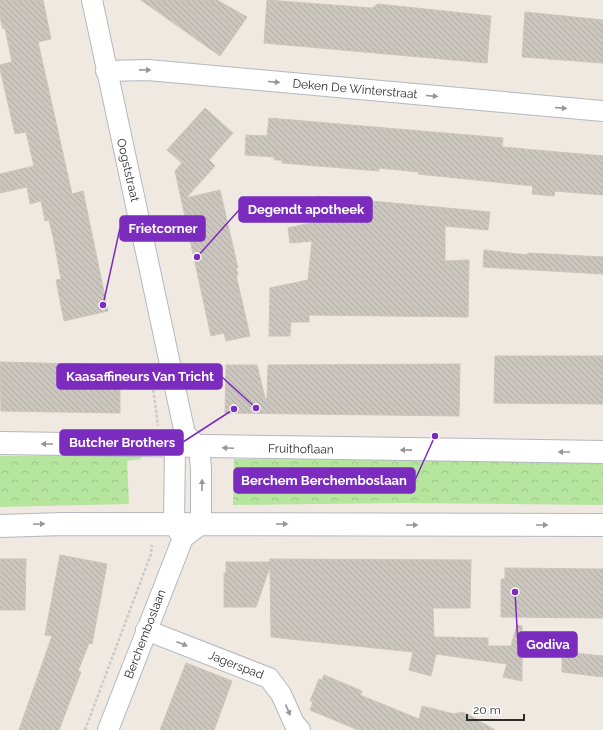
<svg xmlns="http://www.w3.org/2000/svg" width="603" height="730" font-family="Raleway,sans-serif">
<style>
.forest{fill:url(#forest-crowns)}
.building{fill:url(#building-back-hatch);stroke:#cbc5ba}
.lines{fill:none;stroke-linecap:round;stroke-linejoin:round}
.street-casing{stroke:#b4b7c1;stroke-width:22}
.secondary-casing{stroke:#b4b7c1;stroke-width:24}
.path{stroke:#c9c9c9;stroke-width:2.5;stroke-dasharray:3 2;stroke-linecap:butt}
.street{stroke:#fff;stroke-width:20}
.secondary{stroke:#fff;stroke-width:22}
.oneway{fill:#969696}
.labels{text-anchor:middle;stroke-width:3.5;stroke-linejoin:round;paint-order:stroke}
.street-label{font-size:12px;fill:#2e2e2e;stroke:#fff}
.leader{fill:none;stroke:#7b2cbf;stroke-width:1.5}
.callout-dot{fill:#7b2cbf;stroke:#fff;stroke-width:1.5}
.callout{fill:#7b2cbf;stroke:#7b2cbf;stroke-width:1.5}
.callout-label{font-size:13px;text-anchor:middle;font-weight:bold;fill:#fff}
</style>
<defs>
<pattern id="forest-crowns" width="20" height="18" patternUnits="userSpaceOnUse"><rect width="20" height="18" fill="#b6e59e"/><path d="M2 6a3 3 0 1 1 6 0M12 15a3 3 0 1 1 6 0" fill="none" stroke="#9dc588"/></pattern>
<pattern id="building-back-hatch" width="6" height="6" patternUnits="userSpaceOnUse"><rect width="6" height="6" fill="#cbc7bf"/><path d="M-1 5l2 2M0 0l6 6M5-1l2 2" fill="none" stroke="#afaba4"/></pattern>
</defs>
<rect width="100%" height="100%" fill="#efe9e1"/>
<path class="forest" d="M143,449L141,459L127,461L129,504L0,507V456L87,455Z
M234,459L603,461V505L404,503L233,505Z"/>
<path class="building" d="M0,0H43L51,39L38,42L72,194L83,191L108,311L64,321L56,280L61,279L54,241L49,220L45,221L41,201L30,204L27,187L0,193V174L34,166L26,132L15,134L0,69V65L12,62L5,28L3,29L0,17Z
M141,0H217L247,17L220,56Z
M267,0L372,8L378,4L491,16L487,63L264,43Z
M525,12L603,20V63L522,57Z
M205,108L233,133L209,160L215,166L186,198L220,190L238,268H236L238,275H236L250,336L226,341L224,333L211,336L175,171L182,163L167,150Z
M269,118L503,138L502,147L603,156V195L555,191L554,196L532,194L533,186L418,174L419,172L379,168V171L282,163V160H274V157L245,155L246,135L267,136Z
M317,196L490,212L488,230L445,226V261L469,260L468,317L309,315V322H291L290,336H269L270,288L308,280L312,241L290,243L288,228L315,222Z
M484,250L527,255L528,253L603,257V274L483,267Z
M495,356H603V404L494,403Z
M0,362L120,365V413L1,411Z
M460,364L459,416L225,413L226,365H257L265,398H267L268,365Z
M60,555L107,564L92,644L89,643L78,671L81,672L59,730H19L52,636L45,635Z
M0,559H26L25,610H0Z
M270,559L471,560L470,608H433L434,637L488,638V646H511L517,625L522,626V681L503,677L507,664L436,654L431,676L409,670L413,652L271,637L270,567L256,607H224V573H226V562H270Z
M505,568L603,569V618L501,617V579H505Z
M562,652L603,656V677L562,672Z
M186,663L232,681L214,730H160Z
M324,675L362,691L360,695L419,719L422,706L454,714L462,712L467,714L495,730H358L310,710L313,702L310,701L319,679L322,680Z"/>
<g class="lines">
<g class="street-casing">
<path id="street" d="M92,0L185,434L199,447L201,469V524L183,538L108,730
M106,71L148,70L603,111
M182,537L174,524L175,447L185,434
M146,630L269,678L281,694L294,723L300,730"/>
</g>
<g class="secondary-casing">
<path id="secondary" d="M0,443L603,452
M0,526L63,524L603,525"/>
</g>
<path class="path" d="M152,380L158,426
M85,730L151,554L152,545"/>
<use href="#street" class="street"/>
<use href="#secondary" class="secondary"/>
</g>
<defs><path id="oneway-solid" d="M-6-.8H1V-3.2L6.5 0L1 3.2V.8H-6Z"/></defs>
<g class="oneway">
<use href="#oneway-solid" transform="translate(145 70) rotate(1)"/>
<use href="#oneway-solid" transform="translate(274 82) rotate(5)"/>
<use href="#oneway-solid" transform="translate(432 96) rotate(5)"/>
<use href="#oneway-solid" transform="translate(561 108) rotate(5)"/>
<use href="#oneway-solid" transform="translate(47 444) rotate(-180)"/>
<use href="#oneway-solid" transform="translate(228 448) rotate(-178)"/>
<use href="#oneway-solid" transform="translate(406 450) rotate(-179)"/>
<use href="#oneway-solid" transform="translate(564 452) rotate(-180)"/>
<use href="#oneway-solid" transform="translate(202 485) rotate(-90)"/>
<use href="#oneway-solid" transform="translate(39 524) rotate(-2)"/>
<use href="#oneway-solid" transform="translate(282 524)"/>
<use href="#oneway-solid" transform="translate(412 525)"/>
<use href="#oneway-solid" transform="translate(542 525)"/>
<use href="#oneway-solid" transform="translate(182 644) rotate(21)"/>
<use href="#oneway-solid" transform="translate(288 710) rotate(66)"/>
</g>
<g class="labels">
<g class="street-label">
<text transform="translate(355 89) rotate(5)" y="4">Deken De Winterstraat</text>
<text transform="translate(128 170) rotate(77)" y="4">Oogststraat</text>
<text transform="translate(301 449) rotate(1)" y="4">Fruithoflaan</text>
<text transform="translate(145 634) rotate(-69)" y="4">Berchemboslaan</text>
<text transform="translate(236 665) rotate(21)" y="4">Jagerspad</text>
</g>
</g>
<path class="leader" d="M197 257L239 210M103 305L120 228M256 408L222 377M234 409L183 442M435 436L415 480M515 592L518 645"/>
<g class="callout-dot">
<circle cx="197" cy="257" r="4"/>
<circle cx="103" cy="305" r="4"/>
<circle cx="256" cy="408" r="4"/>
<circle cx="234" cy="409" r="4"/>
<circle cx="435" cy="436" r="4"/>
<circle cx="515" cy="592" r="4"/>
</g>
<g class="callout">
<rect x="239" y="197" width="133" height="25" rx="4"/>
<rect x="120" y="216" width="85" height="25" rx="4"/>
<rect x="57" y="364" width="165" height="25" rx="4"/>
<rect x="60" y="430" width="123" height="25" rx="4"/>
<rect x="234" y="468" width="181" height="25" rx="4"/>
<rect x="518" y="632" width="59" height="25" rx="4"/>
</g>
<g class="callout-label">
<text x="306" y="214">Degendt apotheek</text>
<text x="163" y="233">Frietcorner</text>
<text x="140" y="381">Kaasaffineurs Van Tricht</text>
<text x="122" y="447">Butcher Brothers</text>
<text x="324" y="485">Berchem Berchemboslaan</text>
<text x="548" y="649">Godiva</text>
</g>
<path d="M467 714v6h57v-6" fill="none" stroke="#2e2e2e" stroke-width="2"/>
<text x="473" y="714" font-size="12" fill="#2e2e2e" stroke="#ffffff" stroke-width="3" paint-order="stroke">20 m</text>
</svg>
